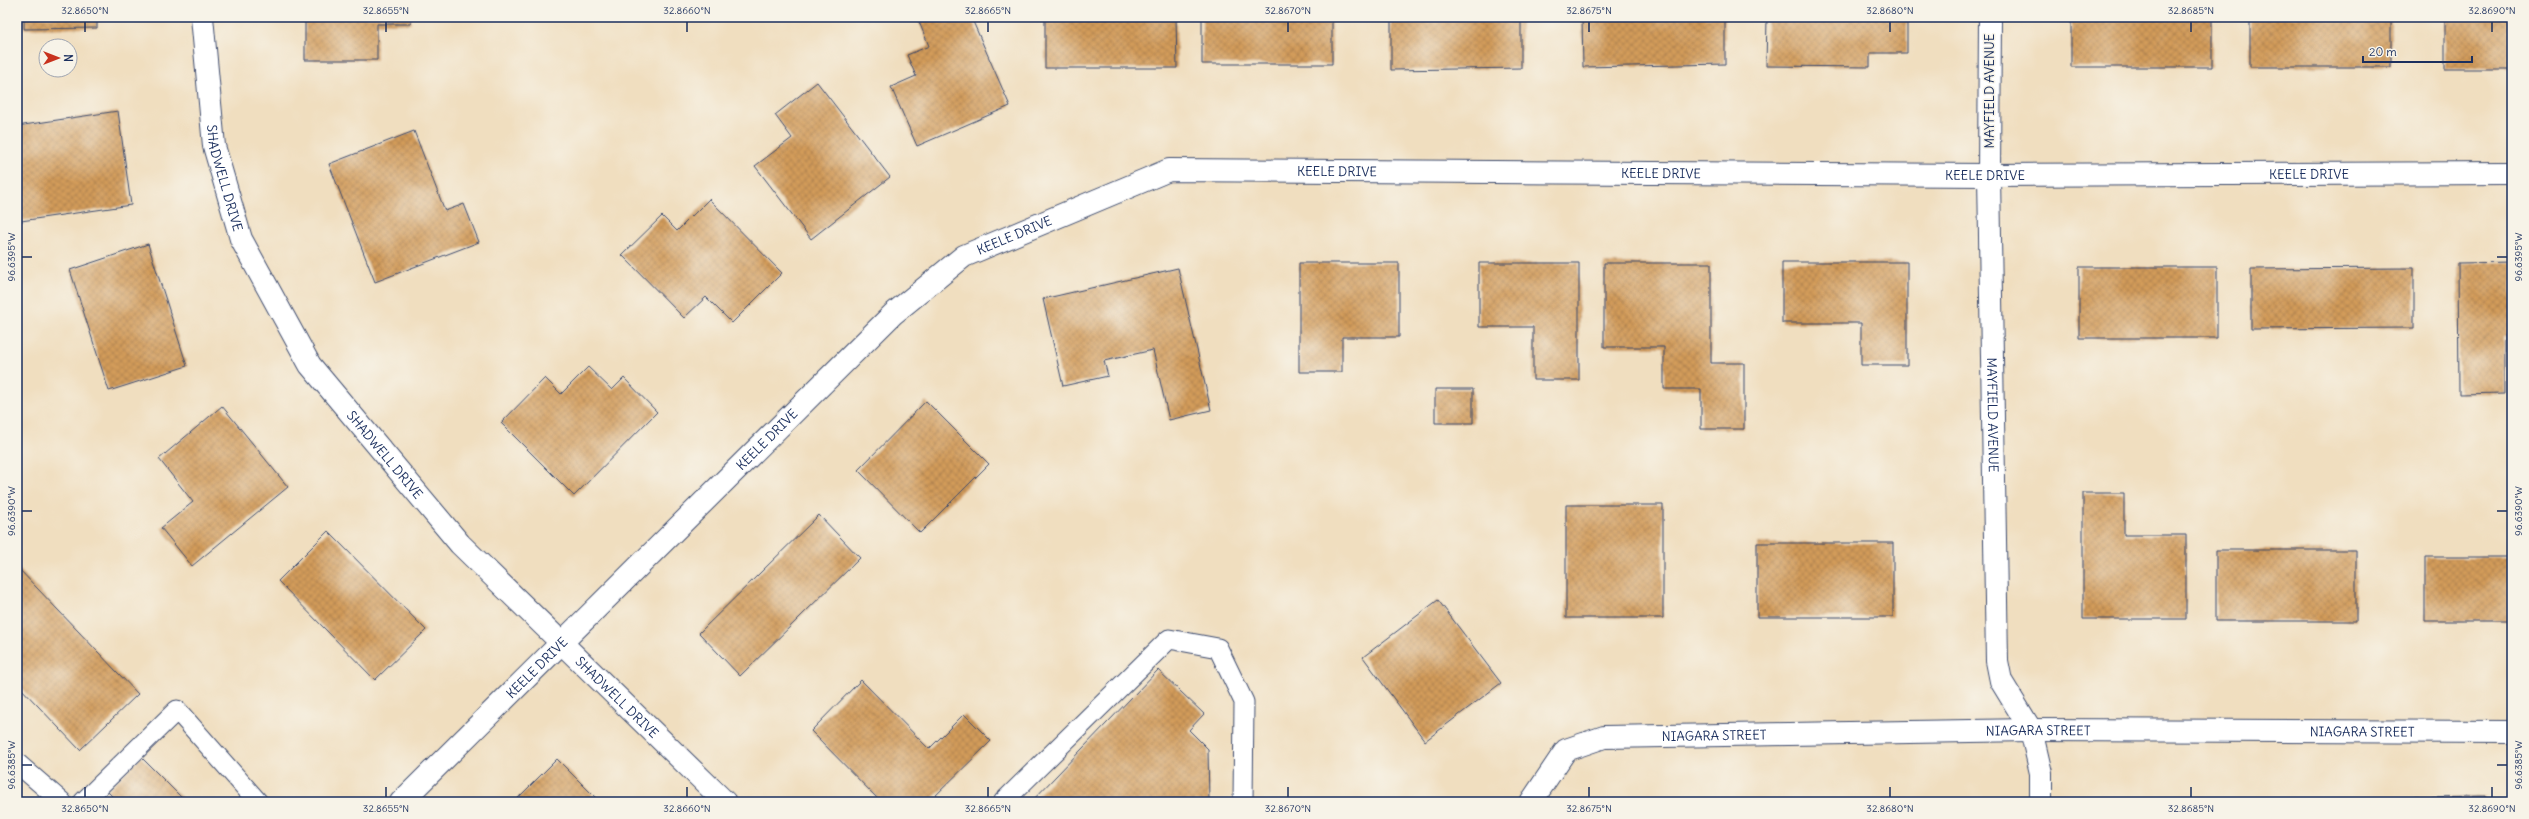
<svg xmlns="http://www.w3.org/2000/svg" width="2529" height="819" font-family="Delius,sans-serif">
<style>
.building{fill:url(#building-cross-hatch)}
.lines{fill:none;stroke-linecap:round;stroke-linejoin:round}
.lane-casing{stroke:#3b496d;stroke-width:21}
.street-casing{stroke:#3b496d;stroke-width:24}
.lane{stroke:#fff;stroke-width:19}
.street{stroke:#fff;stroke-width:22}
.ticks{fill:none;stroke:#1b2f5e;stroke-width:1.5}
.labels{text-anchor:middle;stroke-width:3;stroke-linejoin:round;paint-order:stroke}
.street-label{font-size:13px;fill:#1b2f5e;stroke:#f7f3e8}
.neatline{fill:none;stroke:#1b2f5e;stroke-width:1.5}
.ticks-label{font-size:10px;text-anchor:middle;fill:#1b2f5e}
</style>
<defs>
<pattern id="building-cross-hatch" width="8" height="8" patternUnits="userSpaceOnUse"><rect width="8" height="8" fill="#d29b5a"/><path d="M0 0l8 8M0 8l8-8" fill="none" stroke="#aa7f4e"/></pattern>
</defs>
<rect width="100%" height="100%" fill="#f7f3e8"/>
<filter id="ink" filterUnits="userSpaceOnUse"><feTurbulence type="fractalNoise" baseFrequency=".025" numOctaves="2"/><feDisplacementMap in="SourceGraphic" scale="8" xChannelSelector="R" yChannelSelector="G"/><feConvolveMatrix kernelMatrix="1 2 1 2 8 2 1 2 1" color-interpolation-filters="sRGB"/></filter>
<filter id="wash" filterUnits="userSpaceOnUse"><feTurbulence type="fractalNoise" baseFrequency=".012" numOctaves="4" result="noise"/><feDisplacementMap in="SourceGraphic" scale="16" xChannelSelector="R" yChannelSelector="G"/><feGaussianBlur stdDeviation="0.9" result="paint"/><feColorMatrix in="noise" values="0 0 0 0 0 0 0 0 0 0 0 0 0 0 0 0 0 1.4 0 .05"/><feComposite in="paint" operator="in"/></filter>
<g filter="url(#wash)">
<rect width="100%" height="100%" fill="#f0debf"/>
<g id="blocks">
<path class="building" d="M24,17H97V28L24,29Z
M305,17H411V24H377V60H305Z
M917,17H971L1010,106L917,146L891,87L916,76L907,55L929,46Z
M1045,17H1176L1177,68H1045Z
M1202,17H1332V64H1202Z
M1391,17H1521V68L1391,70Z
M1582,17H1725V64L1583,67Z
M1767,17H1907V53H1870V67L1766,66Z
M2071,17H2212V67H2071Z
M2250,17H2391V67H2250Z
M2445,17H2512V69H2445Z
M817,82L890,177L811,239L755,166L792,138L775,115Z
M118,111L131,205L21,221L17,194V126Z
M414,131L445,211L464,204L479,242L375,282L329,164Z
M709,199L782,273L732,323L706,297L684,318L622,255L662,216L677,231Z
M148,244L187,366L109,391L70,270Z
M1782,262H1907V365H1861V323H1782Z
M2512,262V335H2504V393L2459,394L2458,263Z
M1299,263H1399V337H1342V372H1299Z
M1479,263H1579V380H1533V327H1479Z
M1604,263H1711V363H1744V429H1701V389H1664V347H1604Z
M2079,267H2217V338H2079Z
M1178,268L1211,410L1169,420L1153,350L1104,361L1108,376L1063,386L1043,299Z
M2414,268V328L2251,329V269Z
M588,367L612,390L624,378L657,412L574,496L501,423L545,378L561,394Z
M1435,389H1473V423H1435Z
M926,401L989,464L920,533L858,470Z
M222,406L288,487L192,566L161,528L193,502L159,459Z
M2083,493H2124V535H2186V619H2083Z
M1566,505H1663V618H1566Z
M819,515L860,558L740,676L699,633Z
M328,531L426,630L375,680L278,581Z
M1757,543H1893V617H1757Z
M2216,550H2356V621H2216Z
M2425,557H2512V621H2425Z
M17,567L138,694L80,750L17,684Z
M1438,600L1501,683L1425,741L1363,657Z
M1158,670L1204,714L1189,730L1208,749L1209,802H1031Z
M861,680L929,749L964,714L991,741L929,802H881L811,731Z
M141,757L186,802H118L107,791Z
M557,759L600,802H514Z
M2485,796V802H2415V797Z"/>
</g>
</g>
<g filter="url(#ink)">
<use href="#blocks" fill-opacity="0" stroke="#3b496d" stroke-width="1"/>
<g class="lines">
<g class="lane-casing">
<path id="lane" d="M17,763L62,802
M83,802L177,710L258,802
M1003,802L1169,639L1218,648L1244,702L1243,802"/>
</g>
<g class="street-casing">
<g id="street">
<path id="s1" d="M202,17L214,146L241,239L310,365L460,544L725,802"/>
<path id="s2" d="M1990,17L1989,175L1997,661L2001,681L2031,730L2041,773V802"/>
<path id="s3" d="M401,802L893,314L964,256L1169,170L1989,175L2512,173"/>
<path id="s4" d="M1531,802L1566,750L1604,737L2031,730L2512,732"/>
</g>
</g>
<use href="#lane" class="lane"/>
<use href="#street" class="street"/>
</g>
</g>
<path class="ticks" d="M85,22V32M386,22V32M687,22V32M988,22V32M1288,22V32M1589,22V32M1890,22V32M2191,22V32M2492,22V32M22,257H32M2497,257H2507M22,511H32M2497,511H2507M22,765H32M2497,765H2507M85,787V797M386,787V797M687,787V797M988,787V797M1288,787V797M1589,787V797M1890,787V797M2191,787V797M2492,787V797"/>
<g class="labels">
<g class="street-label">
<text transform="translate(1989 91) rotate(-90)" y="5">MAYFIELD AVENUE</text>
<text dy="5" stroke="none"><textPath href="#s3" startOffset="1175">KEELE DRIVE</textPath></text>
<text dy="5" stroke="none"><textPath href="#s3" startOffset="1499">KEELE DRIVE</textPath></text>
<text dy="5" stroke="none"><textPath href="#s3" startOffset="2147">KEELE DRIVE</textPath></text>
<text dy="5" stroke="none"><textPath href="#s3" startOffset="1823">KEELE DRIVE</textPath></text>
<text dy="5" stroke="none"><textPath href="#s1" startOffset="163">SHADWELL DRIVE</textPath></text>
<text dy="5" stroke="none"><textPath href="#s3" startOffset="839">KEELE DRIVE</textPath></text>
<text dy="5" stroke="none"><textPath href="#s2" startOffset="398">MAYFIELD AVENUE</textPath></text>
<text dy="5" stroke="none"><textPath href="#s3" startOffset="515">KEELE DRIVE</textPath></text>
<text dy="5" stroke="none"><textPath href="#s1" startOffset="487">SHADWELL DRIVE</textPath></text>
<text dy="5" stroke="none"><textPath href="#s3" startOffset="191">KEELE DRIVE</textPath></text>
<text dy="5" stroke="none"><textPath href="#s1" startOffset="823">SHADWELL DRIVE</textPath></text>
<text dy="5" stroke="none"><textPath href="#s4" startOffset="537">NIAGARA STREET</textPath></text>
<text dy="5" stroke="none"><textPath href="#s4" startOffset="861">NIAGARA STREET</textPath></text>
<text dy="5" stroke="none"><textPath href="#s4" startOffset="213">NIAGARA STREET</textPath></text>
</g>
</g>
<rect width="2529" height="819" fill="none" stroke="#f7f3e8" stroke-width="44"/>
<g transform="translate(58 58) rotate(90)"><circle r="19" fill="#f7f3e8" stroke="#9fa5b1"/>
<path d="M0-3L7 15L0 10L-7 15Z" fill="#c8321e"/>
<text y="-6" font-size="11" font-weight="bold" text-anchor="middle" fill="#1b2f5e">N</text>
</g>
<path d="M2363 56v6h109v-6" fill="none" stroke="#1b2f5e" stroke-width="2"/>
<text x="2369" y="56" font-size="12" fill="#1b2f5e" stroke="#f7f3e8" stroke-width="3" paint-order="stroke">20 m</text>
<rect x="22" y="22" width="2485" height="775" class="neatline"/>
<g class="ticks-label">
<text x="85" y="14">32.8650°N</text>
<text x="386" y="14">32.8655°N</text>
<text x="687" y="14">32.8660°N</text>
<text x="988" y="14">32.8665°N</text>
<text x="1288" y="14">32.8670°N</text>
<text x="1589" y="14">32.8675°N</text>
<text x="1890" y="14">32.8680°N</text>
<text x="2191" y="14">32.8685°N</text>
<text x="2492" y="14">32.8690°N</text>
<text transform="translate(2518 257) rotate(-90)" y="4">96.6395°W</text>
<text transform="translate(11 257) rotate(-90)" y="4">96.6395°W</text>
<text transform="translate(2518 511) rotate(-90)" y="4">96.6390°W</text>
<text transform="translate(11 511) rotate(-90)" y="4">96.6390°W</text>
<text transform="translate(2518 765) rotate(-90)" y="4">96.6385°W</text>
<text transform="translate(11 765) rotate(-90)" y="4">96.6385°W</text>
<text x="85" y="812">32.8650°N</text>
<text x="386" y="812">32.8655°N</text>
<text x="687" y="812">32.8660°N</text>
<text x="988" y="812">32.8665°N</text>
<text x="1288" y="812">32.8670°N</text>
<text x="1589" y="812">32.8675°N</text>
<text x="1890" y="812">32.8680°N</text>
<text x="2191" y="812">32.8685°N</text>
<text x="2492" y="812">32.8690°N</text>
</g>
</svg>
